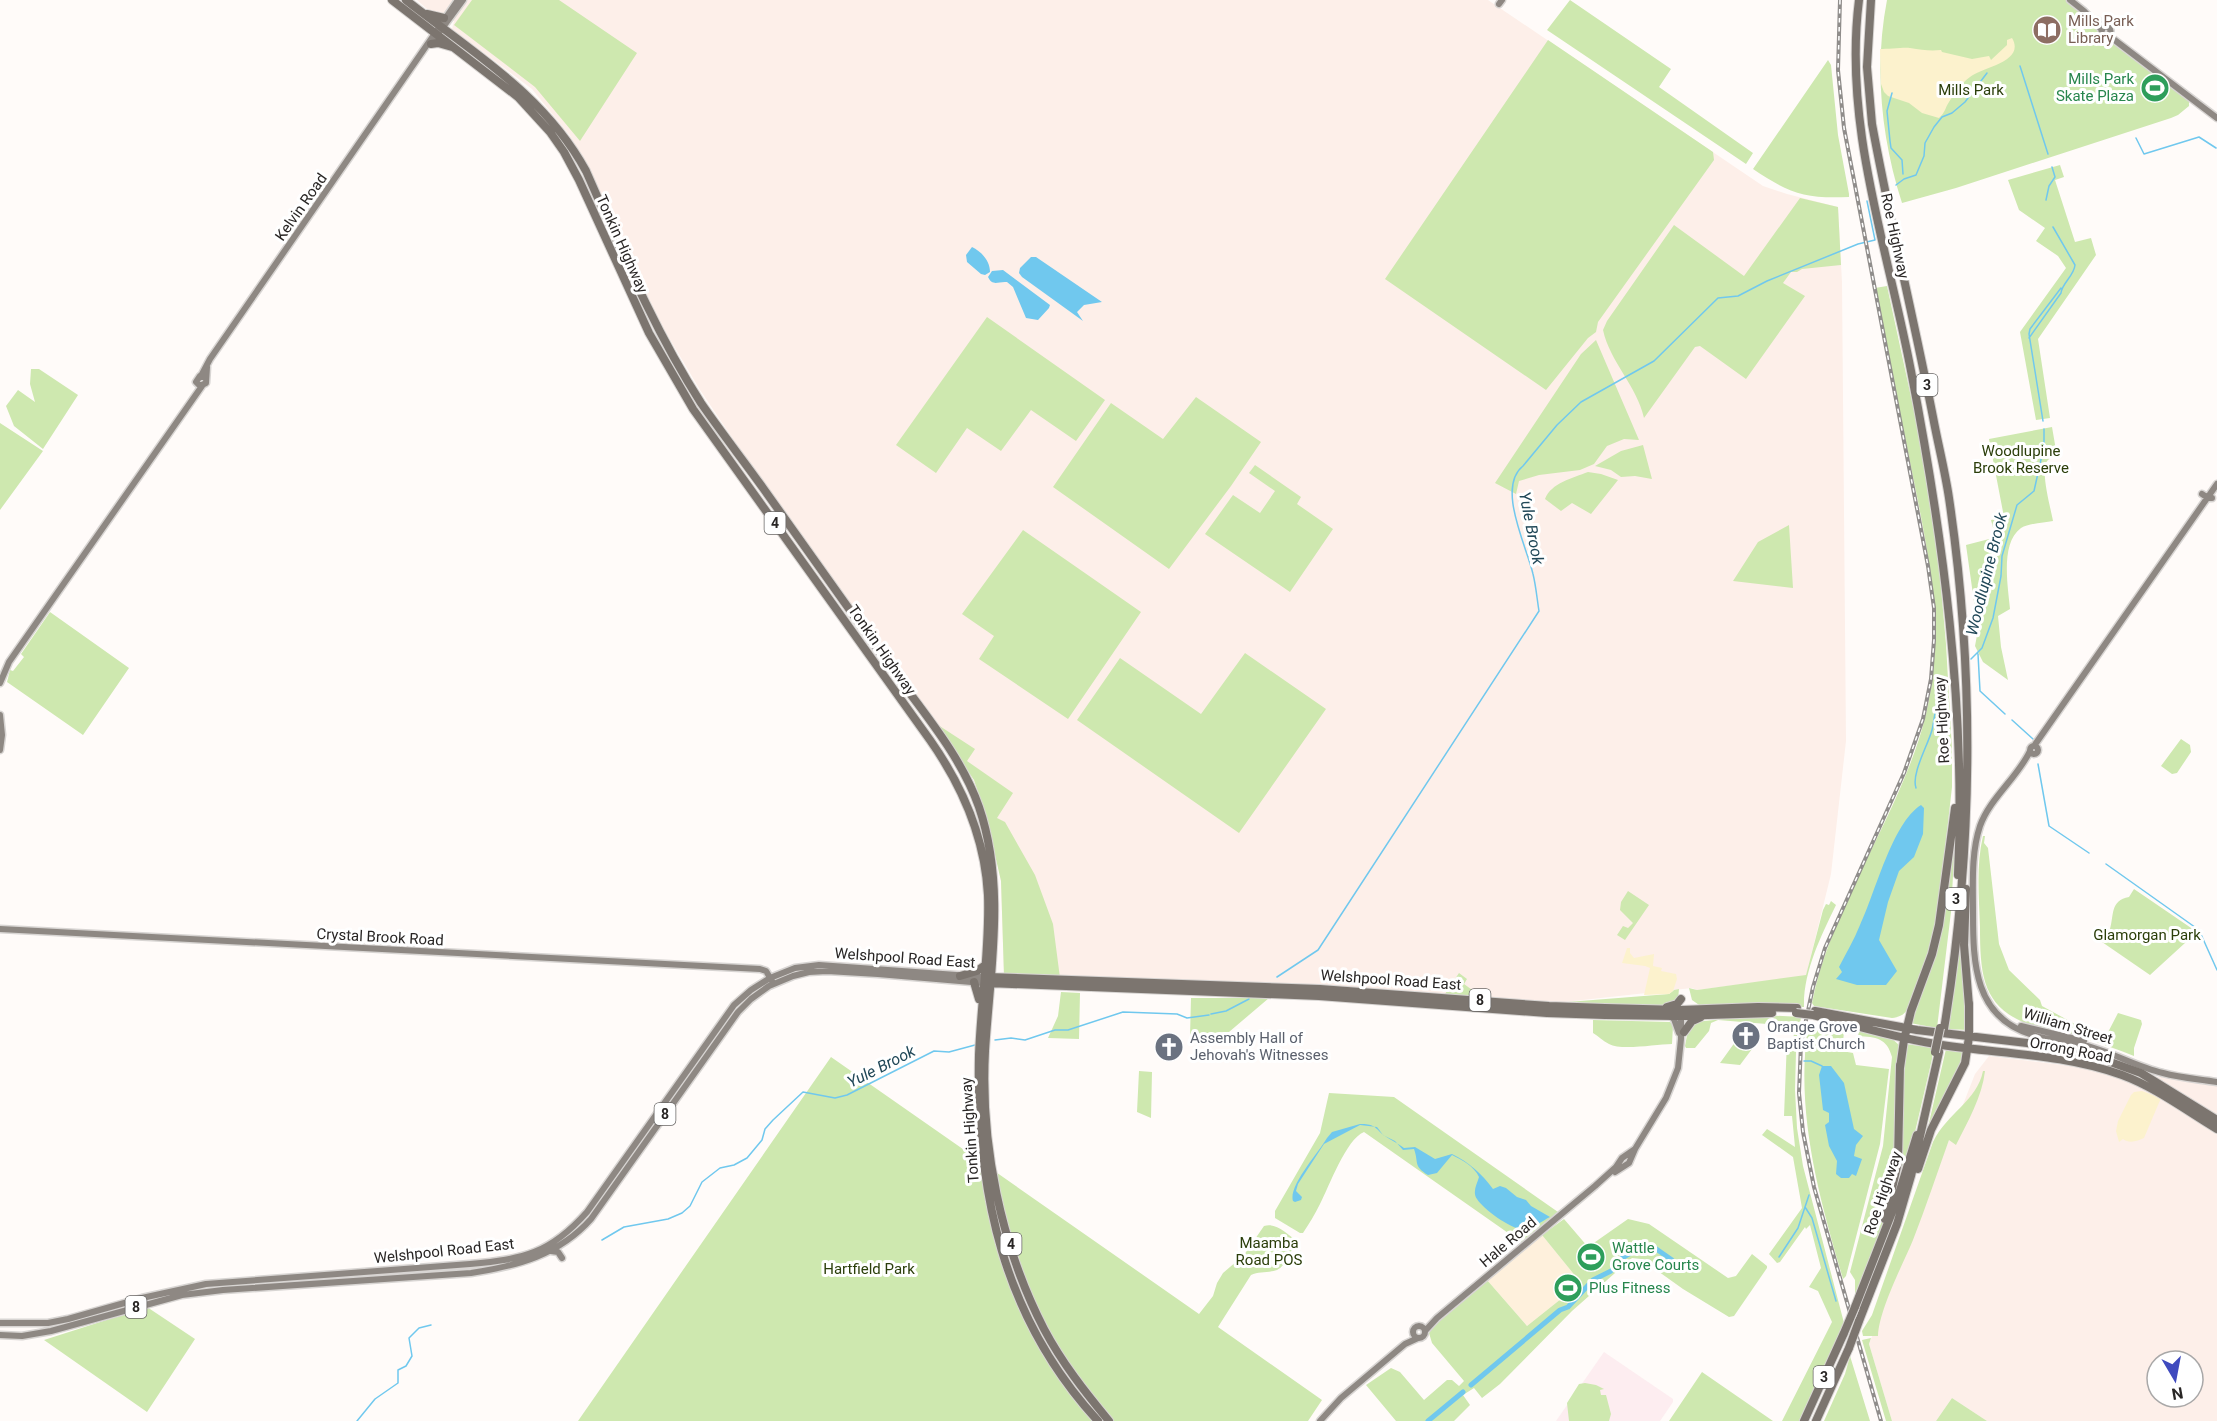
<svg xmlns="http://www.w3.org/2000/svg" width="2217" height="1421" font-family="Roboto,sans-serif">
<style>
.commercial{fill:#fef0dc}
.built{fill:#fdefe9;fill-rule:evenodd}
.education{fill:#fdedf0}
.green{fill:#cee8af}
.sand{fill:#fcf2cd}
.water{fill:#70c8ee}
.lines{fill:none;stroke-linecap:round;stroke-linejoin:round}
.stream{stroke:#70c8ee;stroke-width:1.5}
.river{stroke:#70c8ee;stroke-width:5}
.major-casing{stroke:#d8d5d3;stroke-width:9}
.highway-casing{stroke:#d8d5d3;stroke-width:10}
.major{stroke:#8e8883;stroke-width:6}
.highway{stroke:#7c756f;stroke-width:8}
.rail-casing{stroke:#908d8b;stroke-width:4}
.rail{stroke:#fff;stroke-width:1.5;stroke-dasharray:4.5;stroke-linecap:butt}
.highway-bridge-casing{stroke:#d8d5d3;stroke-width:10;stroke-linecap:butt}
.highway-bridge{stroke:#7c756f;stroke-width:8}
.labels{text-anchor:middle;stroke-width:6;stroke-linejoin:round;paint-order:stroke}
.shield{fill:#fff;stroke:#696766;stroke-width:1.5}
.shield-label{font-size:14px;font-weight:bold;fill:#292625}
.education-label{font-size:15px;fill:#785e54;stroke:#fff;text-anchor:start}
.leisure-label{font-size:15px;fill:#27864d;stroke:#fff;text-anchor:start}
.park-label{font-size:15px;fill:#2b3e0a;stroke:#fff}
.street-label{font-size:15px;fill:#292625;stroke:#fff}
.worship-label{font-size:15px;fill:#5b616d;stroke:#fff;text-anchor:start}
.water-label{font-size:16px;font-style:italic;fill:#214858;stroke:#fff}
</style>
<rect width="100%" height="100%" fill="#fffbf9"/>
<path class="commercial" d="M1542,1235L1581,1283L1527,1326L1487,1280Z"/>
<path class="built" d="M417,0H1488L1763,186L1787,194L1838,207L1842,282L1846,741L1831,874L1806,976L1697,990L1692,988L1555,1003L1004,976L1001,881L994,841L974,780L917,697L758,476L700,390L659,321L598,187L570,136L532,89L452,29L454,21L442,14L427,9Z
M1989,1056L2186,1080L2217,1086V1421H1987L1952,1398L1936,1421H1892L1869,1344L1975,1074ZM2157,1361H2193V1397H2157Z"/>
<path class="education" d="M1604,1352L1673,1399V1402L1660,1421H1556Z"/>
<path class="green" d="M472,0H559L637,53L580,141L535,87L454,25Z
M1570,0L1671,69L1659,87L1753,153L1746,164L1547,30Z
M1887,0H2068L2086,14L2101,34L2189,100V106L2178,115L2171,118L1956,188L1902,203C1881,138 1874,67 1887,0Z
M1548,40L1713,152L1714,160L1598,322L1596,332L1588,338L1546,390L1385,279Z
M1828,60L1831,65L1838,135L1849,194V197C1804,199 1789,193 1753,169Z
M2060,165L2064,177L2055,180L2075,242L2091,238L2096,255L2038,339L2050,418L2036,420L2020,332L2066,268L2058,256L2036,241L2045,228L2019,210L2008,180Z
M1800,198L1838,207L1841,265L1802,269L1797,272H1791L1783,283L1805,296L1746,379L1700,346L1695,347L1644,418C1637,386 1610,362 1603,330L1607,321L1674,225L1744,276Z
M1887,286L1924,457L1937,543L1946,644L1952,750V787L1938,911L1931,946L1910,1006C1905,1014 1901,1017 1892,1018L1814,1006L1812,1003C1831,909 1890,829 1919,739C1950,644 1929,556 1910,462C1898,404 1887,346 1875,288Z
M987,317L1105,400L1076,441L1031,410L1001,451L967,428L936,473L896,445Z
M1596,340L1639,440L1624,439L1607,446L1594,464L1580,470L1539,475L1519,481L1516,494L1495,483L1581,354Z
M31,369H39L78,395L43,449L14,426L6,406L18,390L35,402L30,384Z
M1196,397L1261,442L1231,486L1169,569L1053,487L1111,403L1163,439Z
M0,423L43,451L0,510Z
M2052,427L2057,456C2056,457 2049,459 2048,460C2039,468 2051,509 2053,521C2044,523 2029,523 2021,528C2000,543 2008,587 2010,609L1998,616L2001,647L2008,680L1983,662L1975,646L1978,630L1966,545L1993,538L1995,535L1991,520L2004,517L1989,439Z
M1643,445L1652,479L1635,476L1621,477L1611,470L1595,466L1621,451Z
M1255,465L1301,497L1297,504L1333,529L1290,592L1205,534L1233,495L1260,513L1275,491L1249,473Z
M1588,472L1601,474L1618,480L1591,514L1572,503L1561,511L1545,499C1551,483 1573,478 1588,472Z
M1789,525L1793,588L1733,581L1758,542Z
M1023,530L1141,612L1068,719L979,659L994,636L962,614Z
M50,612L129,668L83,735L7,682L10,670L13,671L24,657L21,654Z
M1245,653L1326,709L1239,833L1077,720L1120,658L1201,714Z
M935,723L975,749L967,761L1013,793L997,818L1005,822L1035,875L1053,924L1060,978L1004,976L1001,881L986,816L974,780Z
M2181,739L2190,745L2191,752L2177,773L2172,774L2161,766Z
M1957,803L1951,912L1937,1028L1910,1023L1935,951Z
M1983,836H1985L1984,843L1988,848L1999,944L2009,970L2040,1000L2042,1006L2104,1040L2118,1013L2141,1020L2142,1024L2134,1048V1056C2119,1050 2103,1044 2087,1039C2072,1035 2057,1034 2042,1029C1984,1012 1980,982 1980,927C1979,897 1976,865 1983,836Z
M1964,885L1961,962L1968,1030L1948,1029L1957,968Z
M2134,889L2197,932L2150,975L2102,942C2105,938 2109,933 2110,929C2114,916 2110,900 2129,897Z
M1628,891L1649,905L1625,940L1617,935L1623,926L1628,928L1633,923L1620,910L1621,902Z
M1831,901L1836,905C1821,936 1803,972 1804,1007H1702L1692,1000L1689,988L1697,990L1806,975L1823,910L1826,904L1829,905Z
M1459,973L1467,979L1464,984L1479,995L1477,997L1445,994Z
M1679,989L1678,999L1670,1005L1658,1007L1555,1003L1669,994L1674,990Z
M1061,992L1080,993L1079,1039L1048,1038L1058,1016Z
M1191,998H1269L1229,1032L1211,1033L1206,1037H1190Z
M1762,1015L1801,1017L1796,1052L1795,1090L1797,1128L1803,1166L1844,1323L1799,1421H1782L1832,1322L1818,1291L1809,1287L1821,1268L1810,1225L1806,1229L1805,1227L1780,1262L1777,1263L1769,1254L1802,1208L1793,1157L1762,1135L1767,1129L1795,1147L1792,1116H1784L1787,1040L1793,1041L1794,1033L1766,1030L1767,1024L1718,1020L1711,1023L1709,1031L1695,1048H1686L1685,1046L1688,1030L1695,1022Z
M1593,1020L1670,1022L1673,1025L1672,1044C1656,1044 1622,1051 1609,1044C1603,1041 1598,1036 1593,1033Z
M1808,1026L1844,1032L1842,1051L1853,1053L1856,1065L1889,1069L1880,1144L1846,1276L1843,1279C1819,1197 1795,1112 1808,1026Z
M1859,1031L1888,1035L1899,1045L1895,1183L1876,1253L1855,1307V1280L1850,1272L1883,1146L1892,1057C1887,1038 1876,1037 1858,1036Z
M1738,1038L1752,1049L1740,1065L1720,1063Z
M1906,1044L1933,1048L1932,1059L1915,1132L1895,1195L1903,1139L1902,1072Z
M1946,1049L1964,1052L1957,1074L1922,1153Z
M831,1057L1199,1314L1213,1296L1217,1283L1223,1273L1244,1255L1264,1226C1276,1222 1287,1234 1297,1241C1291,1249 1287,1265 1277,1270C1268,1273 1259,1271 1251,1275L1218,1327L1322,1400L1308,1421H578Z
M1139,1071L1152,1072L1151,1118L1137,1112Z
M1983,1071H1985C1982,1097 1968,1121 1956,1145L1949,1140C1937,1173 1926,1207 1913,1240C1902,1266 1879,1310 1878,1336H1863L1862,1331L1872,1315L1933,1142C1947,1113 1977,1101 1983,1071Z
M1329,1093L1394,1097L1558,1212L1521,1242L1364,1132C1346,1139 1329,1187 1320,1204C1315,1214 1309,1224 1303,1233H1300L1275,1218V1211L1320,1133Z
M1564,1219L1588,1247L1628,1219L1649,1224L1728,1278L1736,1276L1752,1254L1767,1266V1268L1734,1316L1729,1317L1683,1289L1641,1259L1632,1258L1572,1311L1500,1384L1482,1398L1474,1388L1463,1395L1470,1405L1454,1421H1396L1366,1385L1391,1368L1400,1372L1424,1400L1447,1380H1452L1459,1386L1464,1381L1432,1343L1429,1333L1440,1317L1487,1280L1527,1326L1581,1283L1542,1235Z
M147,1307L195,1339L147,1412L44,1340Z
M1871,1338L1869,1344L1892,1421H1886L1862,1340Z
M1850,1356L1870,1421H1824L1845,1374Z
M1702,1372L1773,1421H1669Z
M1585,1383L1596,1385L1604,1389L1600,1390L1601,1395H1606L1611,1414L1609,1421H1569L1567,1403L1579,1384Z
M1952,1398L1987,1421H1936Z"/>
<path class="sand" d="M2012,38C2026,62 1982,67 1970,77C1961,83 1955,93 1949,102C1945,108 1945,113 1939,118L1922,113L1909,103L1888,96L1884,92L1881,84L1880,49C1888,49 1906,47 1910,48C1922,50 1930,51 1941,50L1942,52L1972,59L1989,56L1991,60L2007,45V40Z
M1627,948H1630V953L1634,958L1654,954L1653,966L1662,968L1661,971L1676,974L1677,979L1673,991L1669,994L1644,995L1650,968L1645,966L1622,963Z
M2142,1091L2161,1098L2144,1138C2138,1141 2129,1144 2123,1139L2119,1142L2116,1131L2118,1121L2131,1095L2134,1092Z"/>
<path class="water" d="M972,247C982,252 990,261 990,272L985,275L981,274L967,262L966,255Z
M1031,257H1036L1102,302L1084,305L1077,312L1083,321L1022,277L1019,273L1020,268Z
M1003,270L1050,305L1049,308L1038,320L1026,318L1013,287L1007,282C998,281 993,287 988,277L992,271Z
M1921,805L1924,808L1923,834L1914,857L1899,871L1888,902L1879,940L1897,971L1886,985H1857L1836,979L1842,972L1839,967C1846,953 1854,940 1860,925C1875,894 1892,823 1921,805Z
M1822,1066H1831L1844,1083L1854,1129L1863,1136L1856,1145L1854,1156L1862,1159L1856,1176L1852,1174L1849,1178H1841L1836,1174L1837,1161L1829,1146L1825,1125L1829,1122V1113L1823,1110L1819,1075Z
M1360,1124C1373,1124 1374,1126 1382,1134C1388,1139 1398,1143 1404,1148L1415,1147L1435,1159L1452,1154C1469,1162 1482,1174 1493,1189L1500,1186L1506,1188L1517,1197L1526,1200L1531,1206L1550,1217C1542,1221 1534,1228 1524,1229C1513,1231 1483,1209 1477,1199C1472,1192 1477,1184 1479,1177C1474,1166 1462,1160 1452,1155L1437,1173L1428,1175C1413,1166 1419,1163 1414,1149L1403,1150L1395,1141L1383,1135L1377,1127L1360,1125L1324,1144L1298,1184L1296,1191L1302,1197L1301,1200L1295,1202L1293,1201C1288,1186 1319,1152 1327,1138L1332,1132Z"/>
<g class="lines">
<path class="stream" d="M2020,66L2048,154
M1892,93L1887,111L1890,141L1891,148L1902,160L1903,174
M2136,138L2144,154L2199,137L2216,148
M1896,185L1904,179L1916,175L1924,156L1925,143L1934,127L1942,117L1952,113L1965,102L1987,73
M2046,200L2049,186L2055,177L2052,167
M2029,338L2061,293C2062,283 2074,276 2075,265L2053,227
M2043,421L2029,334L2030,329L2061,288
M1978,654L1980,691L2005,714
M1971,659L1982,648L1993,618L2001,576L2002,556L2017,505L2034,491L2044,446V429
M2012,720L2033,739
M2038,764L2049,826L2089,853
M1916,788C1911,774 1928,745 1932,730C1935,718 1937,687 1946,681
M2106,864L2199,930L2217,970
M1277,977L1318,950L1539,611C1537,599 1536,586 1533,574C1527,547 1496,487 1523,466L1557,425L1581,402L1654,361L1718,298L1738,296L1767,281L1858,244L1875,240L1867,201
M1211,1014L1226,1011L1249,999
M995,1040L1011,1038L1025,1040L1055,1030H1068L1123,1012L1177,1014L1187,1018L1209,1015
M1804,1061H1811L1822,1066
M1805,1207L1812,1218L1836,1301
M602,1240L624,1227L668,1219L682,1213L690,1206L702,1182L720,1168L734,1165L747,1158L762,1140L765,1129L773,1120L803,1092L835,1098L847,1095L934,1051L949,1052L975,1045
M1779,1257L1798,1228L1809,1195
M357,1421L375,1399L398,1383V1370L406,1366L412,1356L409,1338L419,1328L431,1325"/>
<path class="river" d="M1471,1385L1560,1310L1568,1307L1593,1280L1611,1271L1622,1258L1639,1248L1652,1246L1672,1260
M1428,1421L1463,1392"/>
<g class="major-casing">
<path id="major" d="M2070,0L2084,11L2102,30
M1499,4L1502,0
M2097,20L2106,26
M2101.5 31a4.5 4.5 0 1 1 9 0a4.5 4.5 0 1 1-9 0Z
M2108,35L2217,118
M435,38L463,0
M201,376L210,359L458,0
M206,378L200,376L196,382L200,386L206,383L207,367
M2202,494L2208,498H2212
M0,683L9,662L202,386
M0,715L2,735L0,750
M2030 750a4 4 0 1 1 8 0a4 4 0 1 1-8 0Z
M2034,746L2217,484
M2030,751C2018,777 1990,798 1980,826C1971,853 1973,884 1973,912C1973,963 1974,1018 2033,1035C2052,1041 2072,1041 2091,1047C2115,1054 2138,1067 2163,1073C2181,1078 2199,1079 2217,1082
M0,929L760,969L766,971L772,981
M1670,1016L1674,1019L1679,1033
M2021,1026L2084,1041
M1615,1172L1629,1163L1635,1149L1666,1098L1678,1068L1681,1039V1011
M551,1251L558,1252L562,1258
M0,1323H48L68,1319L142,1298L206,1284L470,1264C523,1259 550,1254 587,1212L734,1005L751,990L770,978L795,968L819,965L984,977
M1413 1332a6 6 0 1 1 12 0a6 6 0 1 1-12 0Z
M1425,1331L1437,1318L1595,1186L1616,1167L1622,1158L1635,1149
M0,1335L22,1336L51,1331L182,1295L223,1290L471,1273C517,1266 559,1255 591,1219L738,1012L751,999L769,986L793,976L809,972L827,971L878,974L983,983
M1320,1421L1341,1398L1405,1344L1418,1338"/>
</g>
<g class="highway-casing">
<path id="highway" d="M392,0L518,97L550,132L564,152L579,180L649,333L693,409L930,740C963,787 985,838 988,895C990,948 981,1002 979,1055C976,1191 1003,1318 1098,1421
M406,0C473,53 544,94 586,171C621,250 654,330 701,403C721,432 743,460 763,488C805,547 847,606 889,665C921,710 961,755 979,807C1006,886 990,970 985,1051C980,1144 1001,1246 1044,1329C1062,1363 1085,1392 1109,1421
M1859,0C1843,126 1888,249 1911,371C1943,536 1966,706 1958,875
M1871,0L1867,67L1872,124C1890,222 1914,319 1933,417C1938,444 1945,471 1949,498C1975,674 1973,853 1944,1029
M427,14L444,18
M431,44L438,43L452,47
M1966,889L1964,945L1969,1006
M960,976L977,971L984,966
M988,977L1320,989L1549,1006L1605,1008L1681,1010L1758,1007L1797,1008
M974,982L979,999
M988,983L1319,996L1547,1013L1605,1015L1676,1016L1772,1013
M1667,1007L1677,1004L1681,999
M1815,1011L1917,1030L2027,1043L2088,1054L2141,1073L2217,1120
M1813,1015C1856,1025 1898,1039 1942,1045C2003,1054 2064,1054 2122,1075C2155,1087 2187,1111 2217,1129
M1684,1032L1692,1021L1701,1017
M1900,1068L1904,1040L1911,1011L1932,954L1939,925L1955,808
M1918,1169L1931,1130L1965,1063L1969,1037V1003
M1885,1219L1898,1162L1900,1065
M1855,1307L1898,1197L1917,1135
M1859,1321L1897,1224L1911,1176L1939,1052
M1804,1421L1844,1333
M1816,1421L1849,1348"/>
</g>
<use href="#major" class="major"/>
<use href="#highway" class="highway"/>
<g class="rail-casing">
<path id="rail" d="M1840,0L1838,70L1844,128L1928,566L1934,608V640L1931,679L1923,719L1904,773L1825,948L1813,987L1801,1044L1799,1093L1803,1132L1814,1187L1881,1421"/>
</g>
<use href="#rail" class="rail"/>
<g class="highway-bridge-casing">
<path id="highway-bridge" d="M1796,1013L1813,1015
M1935,1052L1940,1028
M1844,1333L1855,1307
M1849,1348L1859,1321"/>
</g>
<use href="#highway-bridge" class="highway-bridge"/>
</g>
<defs>
<g id="library-disc" transform="scale(1.5)"><circle r="9.5" fill="#8d6e63" stroke="#fff"/><path d="M-6-4Q-3-5.5-.7-3.5V5Q-3 3-6 4ZM6-4Q3-5.5 .7-3.5V5Q3 3 6 4Z" fill="#fff"/></g>
<g id="stadium-disc" transform="scale(1.5)"><circle r="9.5" fill="#2e9e5b" stroke="#fff"/><path d="M0-5a6.5 5 0 1 0 0 10a6.5 5 0 1 0 0-10ZM-3.5-1.8h7v3.6h-7Z" fill="#fff"/></g>
<g id="church-disc" transform="scale(1.5)"><circle r="9.5" fill="#6b7280" stroke="#fff"/><path d="M-1.2-6h2.4v3.5h3.3v2.4h-3.3V6h-2.4V-.1h-3.3v-2.4h3.3Z" fill="#fff"/></g>
</defs>
<g fill-rule="evenodd">
<use href="#library-disc" x="2047" y="30"/>
<use href="#stadium-disc" x="2155" y="88"/>
<use href="#church-disc" x="1746" y="1036"/>
<use href="#church-disc" x="1169" y="1047"/>
<use href="#stadium-disc" x="1591" y="1257"/>
<use href="#stadium-disc" x="1568" y="1288"/>
</g>
<g class="labels">
<g class="shield">
<rect x="1916.5" y="374" width="21" height="22" rx="4.5"/>
<rect x="764.5" y="512" width="21" height="22" rx="4.5"/>
<rect x="1945.5" y="888" width="21" height="22" rx="4.5"/>
<rect x="1469.5" y="989" width="21" height="22" rx="4.5"/>
<rect x="654.5" y="1103" width="21" height="22" rx="4.5"/>
<rect x="1000.5" y="1233" width="21" height="22" rx="4.5"/>
<rect x="125.5" y="1296" width="21" height="22" rx="4.5"/>
<rect x="1813.5" y="1366" width="21" height="22" rx="4.5"/>
</g>
<g class="shield-label">
<text x="1927" y="390">3</text>
<text x="775" y="528">4</text>
<text x="1956" y="904">3</text>
<text x="1480" y="1005">8</text>
<text x="665" y="1119">8</text>
<text x="1011" y="1249">4</text>
<text x="136" y="1312">8</text>
<text x="1824" y="1382">3</text>
</g>
<g class="education-label">
<text x="2068" y="26">Mills Park<tspan x="2068" dy="17">Library</tspan></text>
</g>
<g class="leisure-label">
<text x="2134" y="84" text-anchor="end">Mills Park<tspan x="2134" dy="17">Skate Plaza</tspan></text>
<text x="1612" y="1253">Wattle<tspan x="1612" dy="17">Grove Courts</tspan></text>
<text x="1589" y="1293">Plus Fitness</text>
</g>
<g class="park-label">
<text x="1971" y="95">Mills Park</text>
<text x="2021" y="456">Woodlupine<tspan x="2021" dy="17">Brook Reserve</tspan></text>
<text x="2147" y="940">Glamorgan Park</text>
<text x="1269" y="1248">Maamba<tspan x="1269" dy="17">Road POS</tspan></text>
<text x="869" y="1274">Hartfield Park</text>
</g>
<g class="street-label">
<text transform="translate(301 207) rotate(-55)" y="5">Kelvin Road</text>
<text transform="translate(1895 236) rotate(78)" y="5">Roe Highway</text>
<text transform="translate(622 244) rotate(66)" y="5">Tonkin Highway</text>
<text transform="translate(882 650) rotate(55)" y="5">Tonkin Highway</text>
<text transform="translate(1942 720) rotate(-93)" y="5">Roe Highway</text>
<text transform="translate(380 937) rotate(3)" y="5">Crystal Brook Road</text>
<text transform="translate(905 958) rotate(4)" y="5">Welshpool Road East</text>
<text transform="translate(1391 980) rotate(4)" y="5">Welshpool Road East</text>
<text transform="translate(2068 1026) rotate(17)" y="5">William Street</text>
<text transform="translate(2071 1050) rotate(11)" y="5">Orrong Road</text>
<text transform="translate(970 1130) rotate(-94)" y="5">Tonkin Highway</text>
<text transform="translate(1883 1193) rotate(-71)" y="5">Roe Highway</text>
<text transform="translate(1508 1242) rotate(-40)" y="5">Hale Road</text>
<text transform="translate(444 1251) rotate(-6)" y="5">Welshpool Road East</text>
</g>
<g class="worship-label">
<text x="1767" y="1032">Orange Grove<tspan x="1767" dy="17">Baptist Church</tspan></text>
<text x="1190" y="1043">Assembly Hall of<tspan x="1190" dy="17">Jehovah's Witnesses</tspan></text>
</g>
<g class="water-label">
<text transform="translate(1532 528) rotate(79)" y="6">Yule Brook</text>
<text transform="translate(1986 574) rotate(-76)" y="6">Woodlupine Brook</text>
<text transform="translate(881 1066) rotate(-27)" y="6">Yule Brook</text>
</g>
</g>
<g transform="translate(2175 1379) rotate(170)"><circle r="28" fill="#ffffff" stroke="#a9a8a8" stroke-width="1.5"/>
<path d="M0-4.5L10 22L0 15L-10 22Z" fill="#3f4abe"/>
<text y="-9" font-size="16" font-weight="bold" text-anchor="middle" fill="#292625">N</text>
</g>
</svg>
